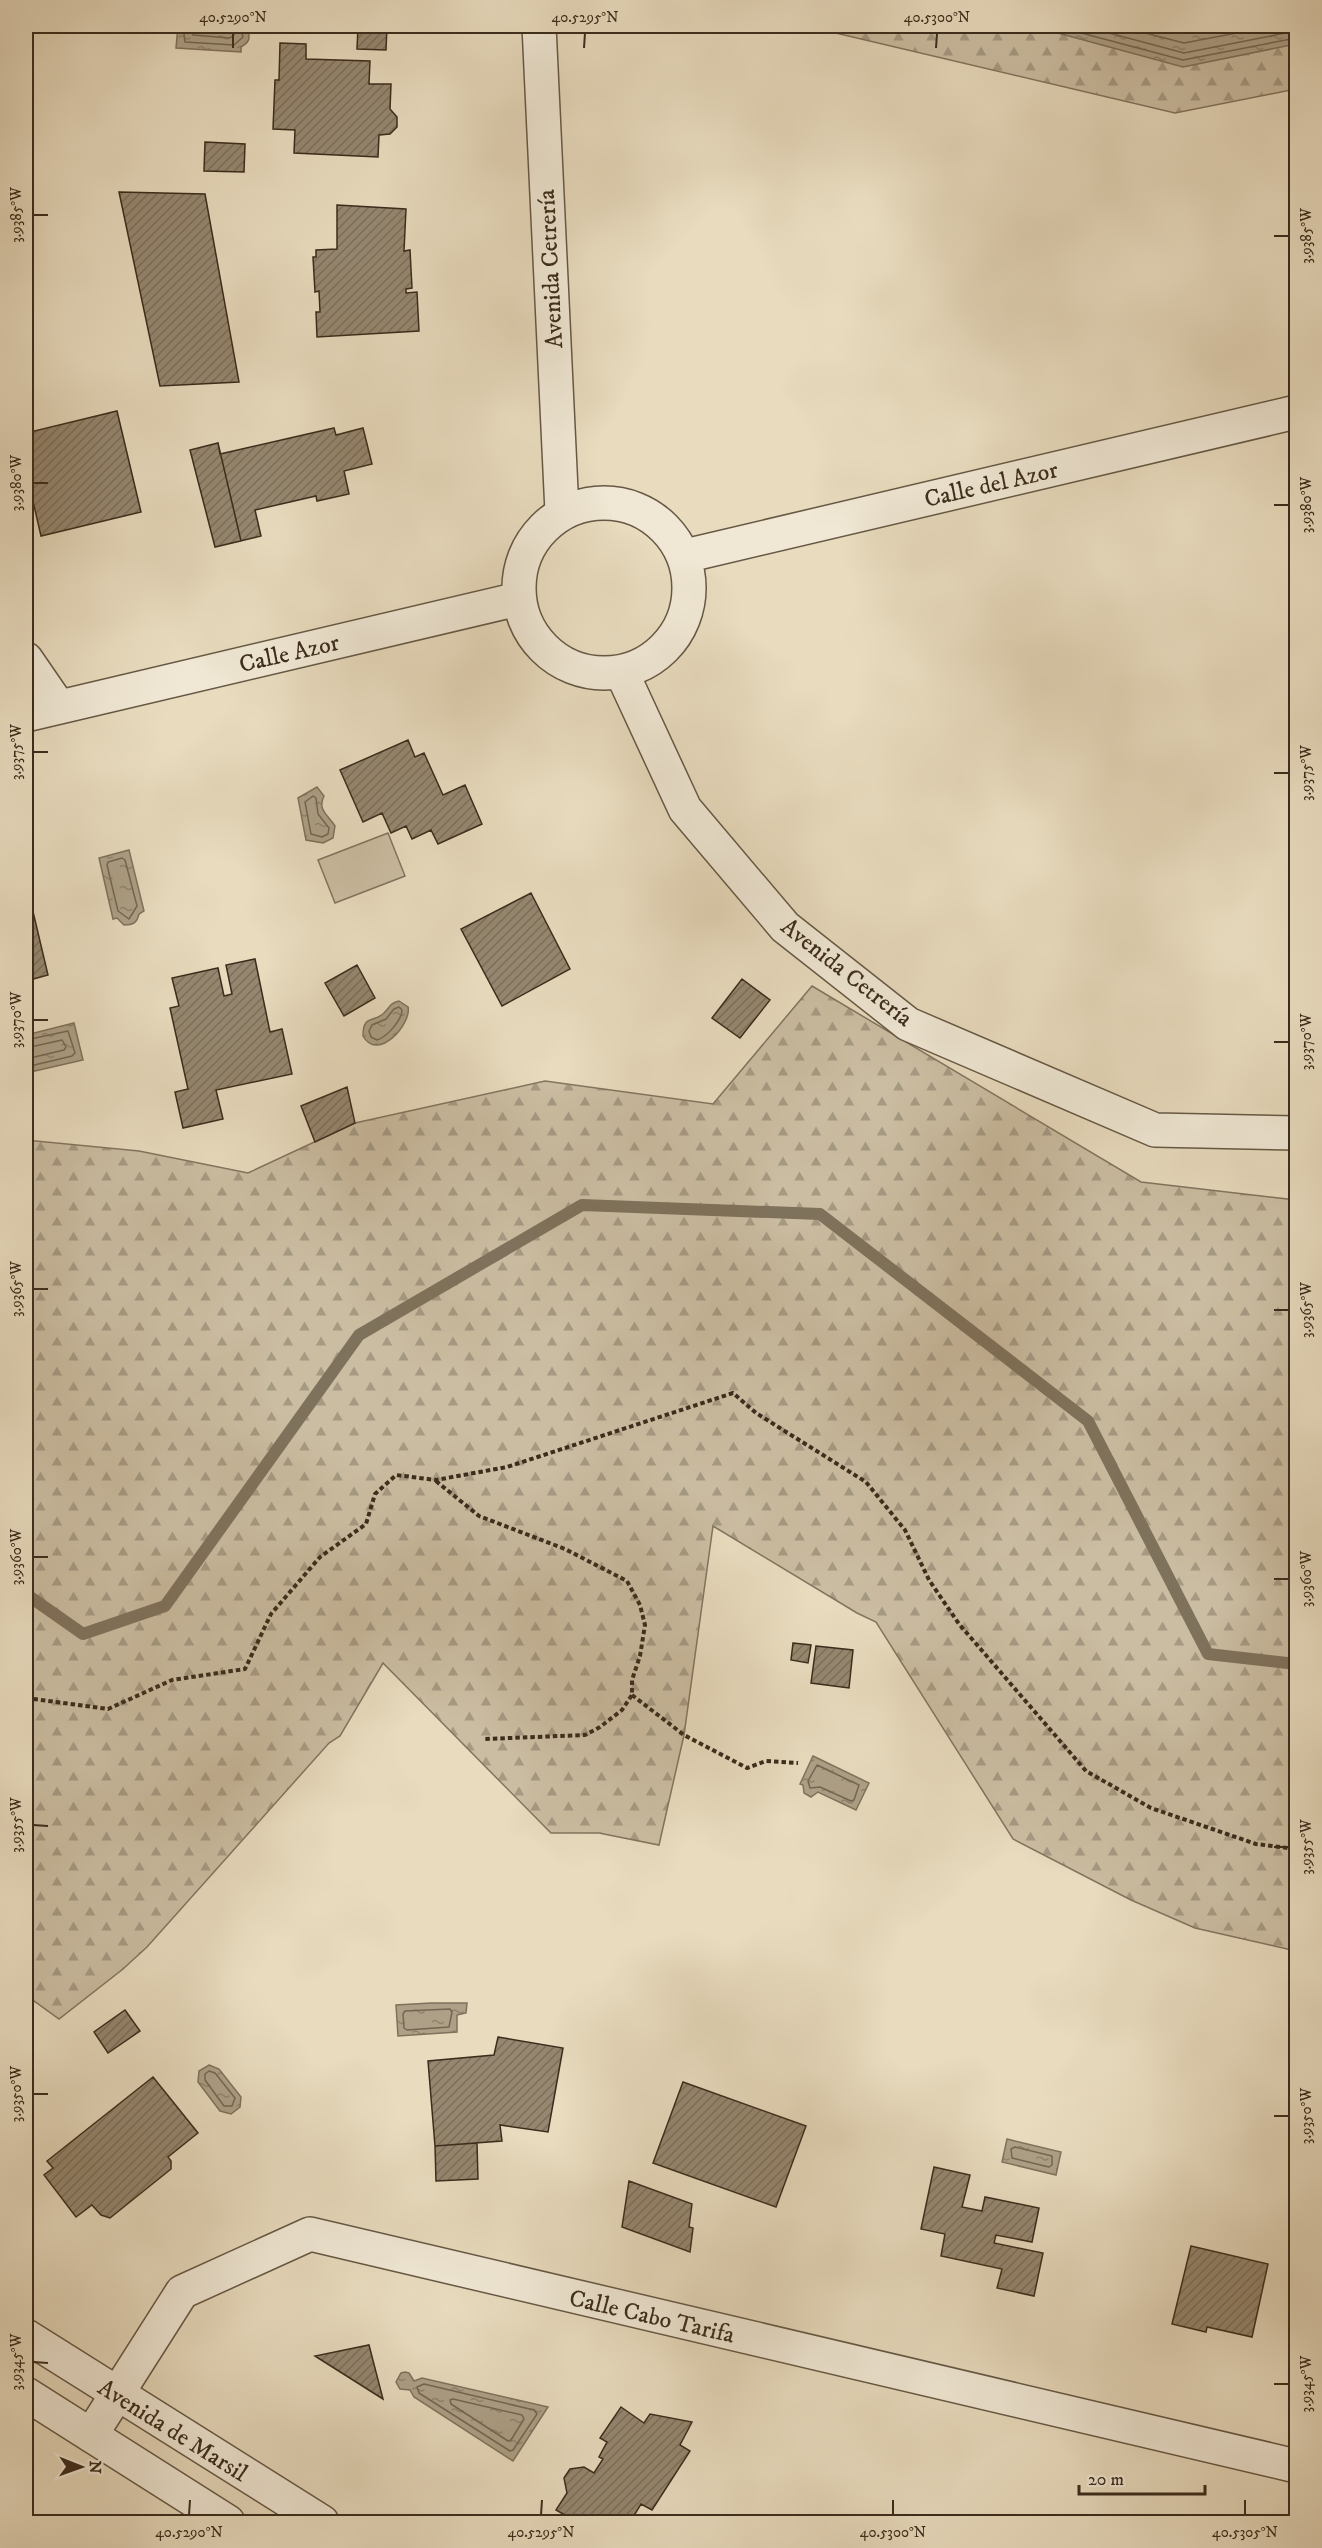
<svg xmlns="http://www.w3.org/2000/svg" width="1322" height="2548" font-family="'IM FELL DW Pica',serif">
<style>
.forest{fill:url(#forest-firs);stroke:#83745f;stroke-width:1.5}
.pitch{fill:#cbbda2;stroke:#83745f;stroke-width:1.5}
.water{fill:url(#water-ripples);stroke:#7f725c;stroke-width:1.5}
.lines{fill:none;stroke-linecap:round;stroke-linejoin:round}
.shore{stroke:#746652;stroke-width:1.5}
.stream{stroke:#7f725c;stroke-width:12}
.building{fill:url(#building-hatch);stroke:#3b2c1c;stroke-width:1.5}
.minor-casing{stroke:#665844;stroke-width:36}
.tertiary-casing{stroke:#665844;stroke-width:36}
.path{stroke:#3b2c1c;stroke-width:4;stroke-dasharray:4.5 3;stroke-linecap:butt}
.minor{stroke:#f0e8d5;stroke-width:33}
.tertiary{stroke:#f0e8d5;stroke-width:33}
.ticks{fill:none;stroke:#3b2c1c;stroke-width:2}
.labels{text-anchor:middle;stroke-width:6;stroke-linejoin:round;paint-order:stroke}
.street-label{font-size:24px;fill:#3b2c1c;stroke:#f0e8d5}
.neatline{fill:none;stroke:#3b2c1c;stroke-width:2}
.ticks-label{font-size:15px;text-anchor:middle;fill:#3b2c1c}
</style>
<defs>
<pattern id="forest-firs" width="22" height="20" patternUnits="userSpaceOnUse" patternTransform="scale(1.5)"><rect width="22" height="20" fill="#cbbda2"/><path d="M5 1l3.5 6h-7zM16 11l3.5 6h-7z" fill="#a69a83"/></pattern>
<pattern id="water-ripples" width="26" height="14" patternUnits="userSpaceOnUse" patternTransform="scale(1.5)"><rect width="26" height="14" fill="#ada087"/><path d="M2 4q2-2 4 0t4 0M15 11q2-2 4 0t4 0" fill="none" stroke="#8e836e"/></pattern>
<pattern id="building-hatch" width="6" height="6" patternUnits="userSpaceOnUse" patternTransform="scale(1.5)"><rect width="6" height="6" fill="#958770"/><path d="M-1 1l2-2M0 6l6-6M5 7l2-2" fill="none" stroke="#7b6f5b"/></pattern>
</defs>
<rect width="100%" height="100%" fill="#e8dbbe"/>
<filter id="stains"><feTurbulence type="fractalNoise" baseFrequency=".00333" numOctaves="4"/><feColorMatrix values="0 0 0 0 .2 0 0 0 0 .09 0 0 0 0 .02 0 0 0 .5 -.17"/></filter>
<radialGradient id="worn" r=".72"><stop offset=".6" stop-color="#630" stop-opacity="0"/><stop offset="1" stop-color="#630" stop-opacity=".3"/></radialGradient>
<path class="forest" d="M806,26H1296V89L1175,113Z
M812,986L1141,1182L1296,1200V1951L1195,1928L1131,1900L1013,1839L876,1622L857,1613L713,1526L684,1735L659,1845L599,1833H551L383,1663L340,1736L329,1743L147,1947L123,1969L59,2019L26,1995V1140L139,1151L248,1173L355,1123L545,1081L713,1104Z"/>
<path class="pitch" d="M388,833L405,876L335,903L318,860Z"/>
<path class="water" d="M178,26H242L248,29C250,38 250,42 241,47V52L176,48Z
M1032,26H1296V44L1183,67Z
M317,787L324,796C317,810 328,815 335,826L333,838L323,843L306,840L298,798Z
M129,850L144,911L139,914C137,923 133,925 124,925L117,918L113,919L99,858Z
M399,1001L408,1007C412,1023 378,1063 363,1036C363,1014 374,1023 384,1013C390,1007 390,1003 399,1001Z
M74,1023L83,1060L26,1073V1035Z
M813,1756L869,1783L856,1810L818,1792L811,1797L804,1793L803,1785L800,1784Z
M431,2003H467L466,2013L457,2015V2032L398,2036L396,2005Z
M209,2065L219,2069L241,2097L240,2107L231,2114L220,2111L198,2082L199,2071Z
M1007,2139L1061,2152L1056,2175L1002,2162Z
M405,2372L409,2373L414,2381L422,2378L548,2407L513,2461L414,2397L410,2390L400,2389L396,2382L401,2373Z"/>
<g class="lines">
<path class="shore" d="M183,26L185,42L234,45L243,37L240,26
M191,26L193,35L230,38L234,35L233,26
M1055,26L1183,60L1296,38
M1083,26L1184,53L1296,31
M1118,26L1184,43L1273,26
M313,796L316,798L318,814L329,828L328,834L322,837L311,834L305,802Z
M122,858L125,860L137,906L129,919L118,911L107,865L108,862Z
M399,1007L402,1010C402,1020 387,1037 377,1040L371,1037L369,1031L372,1025L386,1019L394,1009Z
M26,1040L68,1031L75,1053L72,1056L26,1067
M26,1048L62,1040L66,1047L64,1050L26,1059
M817,1765L859,1785L854,1800L851,1801L820,1787L810,1788L808,1781Z
M450,2009L452,2012L449,2027L407,2030L404,2028L403,2014L405,2011Z
M209,2071L215,2073L235,2098L232,2106H224L205,2080V2074Z
M1015,2147L1052,2156V2165L1049,2167L1012,2158L1011,2149Z
M424,2384L534,2410L537,2414L513,2450L510,2451L419,2393L417,2387Z
M453,2399L522,2415L524,2419L511,2440L508,2441L451,2404L450,2400Z"/>
<path class="stream" d="M26,1594L83,1634L165,1606L359,1335L582,1205L820,1214L1088,1421L1208,1654L1296,1664"/>
</g>
<path class="building" d="M358,26H387L386,50L357,49Z
M280,43L306,44V59L370,61L369,84H391L390,109L397,117V127L390,134L379,135L378,157L294,153L295,130L273,129L275,80H279Z
M205,142L245,144L244,172L204,171Z
M119,192L205,194L239,382L160,386Z
M337,205L406,209L404,251L410,250L412,288L406,289V293L417,292L419,331L317,337L316,312H320L319,291L315,292L313,257H316V250L337,249Z
M117,411L141,512L41,536L26,471V433Z
M334,428L336,435L363,428L372,464L344,471L349,494L317,501L316,496L255,510L261,536L215,547L190,450L218,443L220,454Z
M218,443L241,541L215,547L190,450Z
M408,740L415,757L424,753L443,795L465,785L482,824L438,844L431,830L412,839L406,826L391,833L382,813L363,822L340,770Z
M26,882L48,975L26,981Z
M531,893L570,969L502,1006L461,929Z
M255,959L270,1032L282,1029L292,1074L216,1090L223,1119L183,1128L175,1092L188,1089L170,1008L179,1006L172,978L218,968L224,996L232,994L226,965Z
M357,965L375,998L344,1016L325,983Z
M742,979L770,1000L740,1038L712,1018Z
M347,1087L355,1123L315,1142L301,1106Z
M793,1643L811,1645L808,1663L791,1660Z
M816,1646L853,1650L849,1688L811,1683Z
M125,2010L140,2031L108,2053L94,2032Z
M498,2037L563,2048L548,2132L500,2125L502,2141L435,2146L428,2061L494,2055Z
M153,2077L198,2133L168,2157L171,2161V2169L110,2218L101,2215L92,2205L76,2217L44,2175L53,2168L47,2161Z
M683,2082L806,2126L776,2207L653,2163Z
M477,2143L478,2179L436,2181L435,2146Z
M934,2167L970,2175L962,2207L982,2211L985,2197L1039,2208L1032,2242L996,2235L994,2243L1043,2253L1034,2296L997,2288L1002,2269L941,2256L945,2234L921,2229Z
M629,2181L692,2204L689,2227L693,2228L690,2252L622,2227Z
M1191,2246L1268,2264L1252,2337L1207,2327L1206,2332L1172,2324Z
M369,2345L383,2399L315,2356Z
M621,2407L644,2423L650,2414L692,2422L680,2445L690,2451L652,2510L641,2504L630,2522H577L556,2510L567,2493L564,2478L570,2469L584,2467L594,2473L603,2459L599,2457L607,2442L600,2438Z"/>
<g class="lines">
<g class="minor-casing">
<path id="minor" d="M539,26L562,512
M519 588a85 85 0 1 1 170 0a85 85 0 1 1-170 0Z
M685,556L1296,412
M26,659L59,707
M622,673L685,809L785,927L908,1024L1155,1130L1296,1133
M26,715L518,599
M91,2435L182,2292L310,2234L1296,2466"/>
</g>
<g class="tertiary-casing">
<path id="tertiary" d="M26,2336L322,2522
M26,2394L228,2522"/>
</g>
<path class="path" d="M436,1481L479,1516L565,1549L627,1581L640,1605L645,1625L640,1656L632,1680V1695L622,1710L600,1727L585,1735L485,1739
M632,1695L684,1735L747,1768L766,1761L798,1763
M26,1698L108,1709L172,1680L245,1669L271,1614L320,1557L366,1524L375,1494L396,1475L436,1480L507,1467L733,1393L756,1413L866,1482L905,1530L929,1580L959,1624L1086,1771L1151,1808L1256,1844L1296,1849"/>
<use href="#minor" class="minor"/>
<use href="#tertiary" class="tertiary"/>
</g>
<path class="ticks" d="M233,48V33M584,48L585,33M936,48L937,33M33,215H48M1274,236H1289M33,483H48M1274,505H1289M33,752H48M1274,773H1289M33,1020H48M1274,1042H1289M33,1289H48M1274,1310H1289M33,1557H48M1274,1579H1289M33,1825L48,1826M1274,1847H1289M33,2094H48M1274,2116H1289M33,2362L48,2363M1274,2384H1289M189,2515L190,2500M541,2515L542,2500M893,2515V2500M1245,2515V2500"/>
<g class="labels">
<g class="street-label">
<text transform="translate(550 269) rotate(-93)" y="8">Avenida Cetrería</text>
<text transform="translate(991 484) rotate(-13)" y="8">Calle del Azor</text>
<text transform="translate(289 653) rotate(-13)" y="8">Calle Azor</text>
<text transform="translate(847 972) rotate(38)" y="8">Avenida Cetrería</text>
<text transform="translate(652 2316) rotate(13)" y="8">Calle Cabo Tarifa</text>
<text transform="translate(173 2430) rotate(32)" y="8">Avenida de Marsil</text>
</g>
</g>
<rect width="1322" height="2548" fill="none" stroke="#e8dbbe" stroke-width="66"/>
<g transform="translate(81 2467) rotate(91)" stroke="#f0e8d5" stroke-width="4.5" paint-order="stroke">
<path d="M0-4.5L10 22L0 15L-10 22Z" fill="#3b2c1c"/>
<text y="-9" font-size="16" font-weight="bold" text-anchor="middle" fill="#3b2c1c">N</text>
</g>
<path d="M1079 2485v9h126v-9" fill="none" stroke="#3b2c1c" stroke-width="3"/>
<text x="1088" y="2485" font-size="18" fill="#3b2c1c" stroke="#f0e8d5" stroke-width="4.5" paint-order="stroke">20 m</text>
<rect x="33" y="33" width="1256" height="2482" class="neatline"/>
<g class="ticks-label">
<text x="233" y="22">40.5290°N</text>
<text x="585" y="22">40.5295°N</text>
<text x="937" y="22">40.5300°N</text>
<text transform="translate(16 215) rotate(-90)" y="5">3.9385°W</text>
<text transform="translate(1306 236) rotate(-90)" y="5">3.9385°W</text>
<text transform="translate(16 483) rotate(-90)" y="5">3.9380°W</text>
<text transform="translate(1306 505) rotate(-90)" y="5">3.9380°W</text>
<text transform="translate(16 752) rotate(-90)" y="5">3.9375°W</text>
<text transform="translate(1306 773) rotate(-90)" y="5">3.9375°W</text>
<text transform="translate(16 1020) rotate(-90)" y="5">3.9370°W</text>
<text transform="translate(1306 1042) rotate(-90)" y="5">3.9370°W</text>
<text transform="translate(16 1289) rotate(-90)" y="5">3.9365°W</text>
<text transform="translate(1306 1310) rotate(-90)" y="5">3.9365°W</text>
<text transform="translate(16 1557) rotate(-90)" y="5">3.9360°W</text>
<text transform="translate(1306 1579) rotate(-90)" y="5">3.9360°W</text>
<text transform="translate(16 1825) rotate(-90)" y="5">3.9355°W</text>
<text transform="translate(1306 1847) rotate(-90)" y="5">3.9355°W</text>
<text transform="translate(16 2094) rotate(-90)" y="5">3.9350°W</text>
<text transform="translate(1306 2116) rotate(-90)" y="5">3.9350°W</text>
<text transform="translate(16 2362) rotate(-90)" y="5">3.9345°W</text>
<text transform="translate(1306 2384) rotate(-90)" y="5">3.9345°W</text>
<text x="189" y="2537">40.5290°N</text>
<text x="541" y="2537">40.5295°N</text>
<text x="893" y="2537">40.5300°N</text>
<text x="1245" y="2537">40.5305°N</text>
</g>
<rect width="100%" height="100%" filter="url(#stains)"/>
<rect width="100%" height="100%" fill="url(#worn)"/>
</svg>
